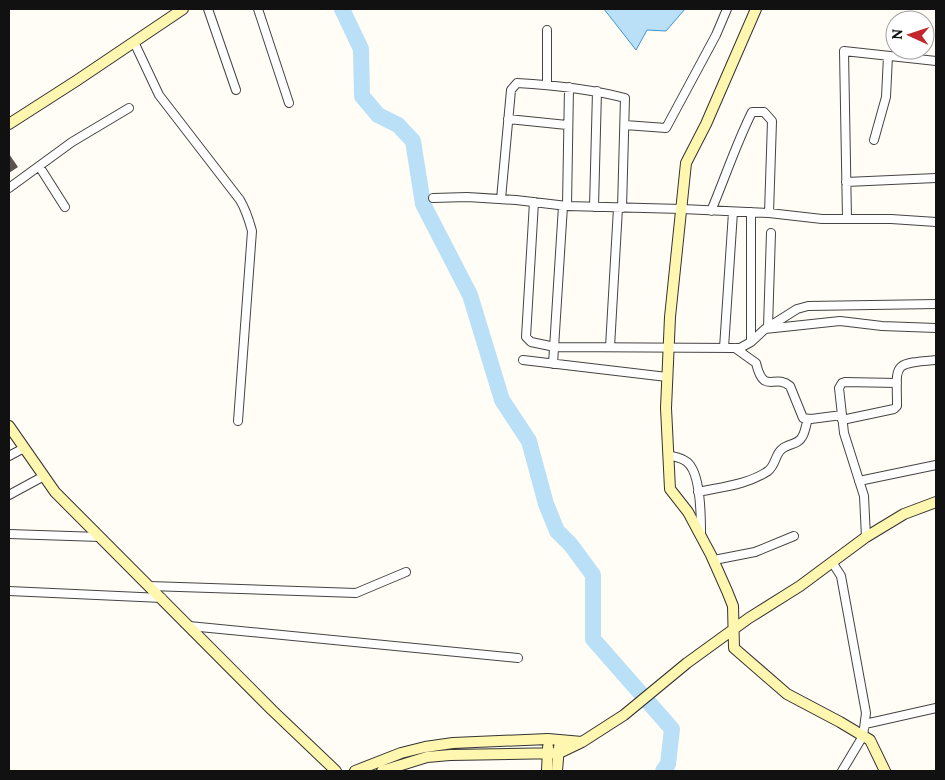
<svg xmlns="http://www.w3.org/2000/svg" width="945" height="780" font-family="Lora,serif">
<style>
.water{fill:#b9e0f7;stroke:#3f96cf}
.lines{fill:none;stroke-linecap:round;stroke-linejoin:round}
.river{stroke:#b9e0f7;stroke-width:16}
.building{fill:#5a524d}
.street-casing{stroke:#444;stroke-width:10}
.secondary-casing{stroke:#333;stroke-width:12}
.street{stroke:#fff;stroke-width:8}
.secondary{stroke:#fff6b0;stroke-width:10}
</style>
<rect width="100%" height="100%" fill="#fffdf5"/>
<path class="water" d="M604,9H685L666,31L647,30L636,50Z"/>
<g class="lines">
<path class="river" d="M342,9L361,49L362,96L378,115L398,125L413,141L423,204L470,295L502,400L529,441L546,504L557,531L571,545L593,575V639L672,729L668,764L663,771"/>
</g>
<path class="building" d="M9,154L18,167L9,173Z"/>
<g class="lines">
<g class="street-casing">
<path id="street" d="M208,9L236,90
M258,9L289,103
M547,30V85
M134,42L159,95L240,200C246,210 249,220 252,231L238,421
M508,119L567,125
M625,125L666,128L716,35L727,9
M874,140L886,97L888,56
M39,166L65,207
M846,182L936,178
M9,188L72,142L129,108
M433,198L467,197L516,200L567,206L682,209L769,213L822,219H891L936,222
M501,199L511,90L517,83C554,85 590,89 625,98L622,208
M534,202L526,337L531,342L555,347L735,348H740L751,342
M567,206L569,87
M594,207L597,91
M711,211C725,178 736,144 752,112H764L772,121L769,213
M751,212V342L765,329L840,321L882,326L936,328
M847,219L844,51L936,61
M768,327L771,233
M767,328L797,309L808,306L936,304
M610,347L618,208
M724,348L733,212
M735,348L756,363C764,396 774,373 790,386L803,418L811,419L842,415
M523,360L667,377
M553,364L563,206
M842,420L894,409L897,406C897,363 891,364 936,360
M668,455C675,457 681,457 687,462C701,473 701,517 701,534
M9,456L24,448
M859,481L936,465
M698,492C721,487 747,485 768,471C776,465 775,454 782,449C788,444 799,444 802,437C805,433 806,424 808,419
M9,495L44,476
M9,534L100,537
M866,537L864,496L844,433L839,388L842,383L845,382L897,383
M714,560L755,552L794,536
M832,562L841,576L866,713L863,736L842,771
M149,586L356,593L406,572
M9,591L162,598
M189,626L518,658
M865,724L936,708"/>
</g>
<g class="secondary-casing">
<path id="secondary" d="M756,9L706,124L686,163L670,317L666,408L670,489L688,512L711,555L727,591L733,606L734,648L787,694L840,722L870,740L885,771
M9,124L76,81L183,9
M9,426L55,492L272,710L336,771
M355,771L401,753L425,747L453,743L548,739L582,742
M382,771L427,757L450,755L559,753L582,742L624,715L687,663L749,618L800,586L866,537L904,514L936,502
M547,771L548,747
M557,771L559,747"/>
</g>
<use href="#street" class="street"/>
<use href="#secondary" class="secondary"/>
</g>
<rect width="945" height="780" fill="none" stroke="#111111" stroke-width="20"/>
<g transform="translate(910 35) rotate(273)"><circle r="24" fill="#ffffff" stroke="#a0a0a0"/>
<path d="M0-4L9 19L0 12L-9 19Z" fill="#c4262e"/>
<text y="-8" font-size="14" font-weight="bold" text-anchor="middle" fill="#111111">N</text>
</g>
</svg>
